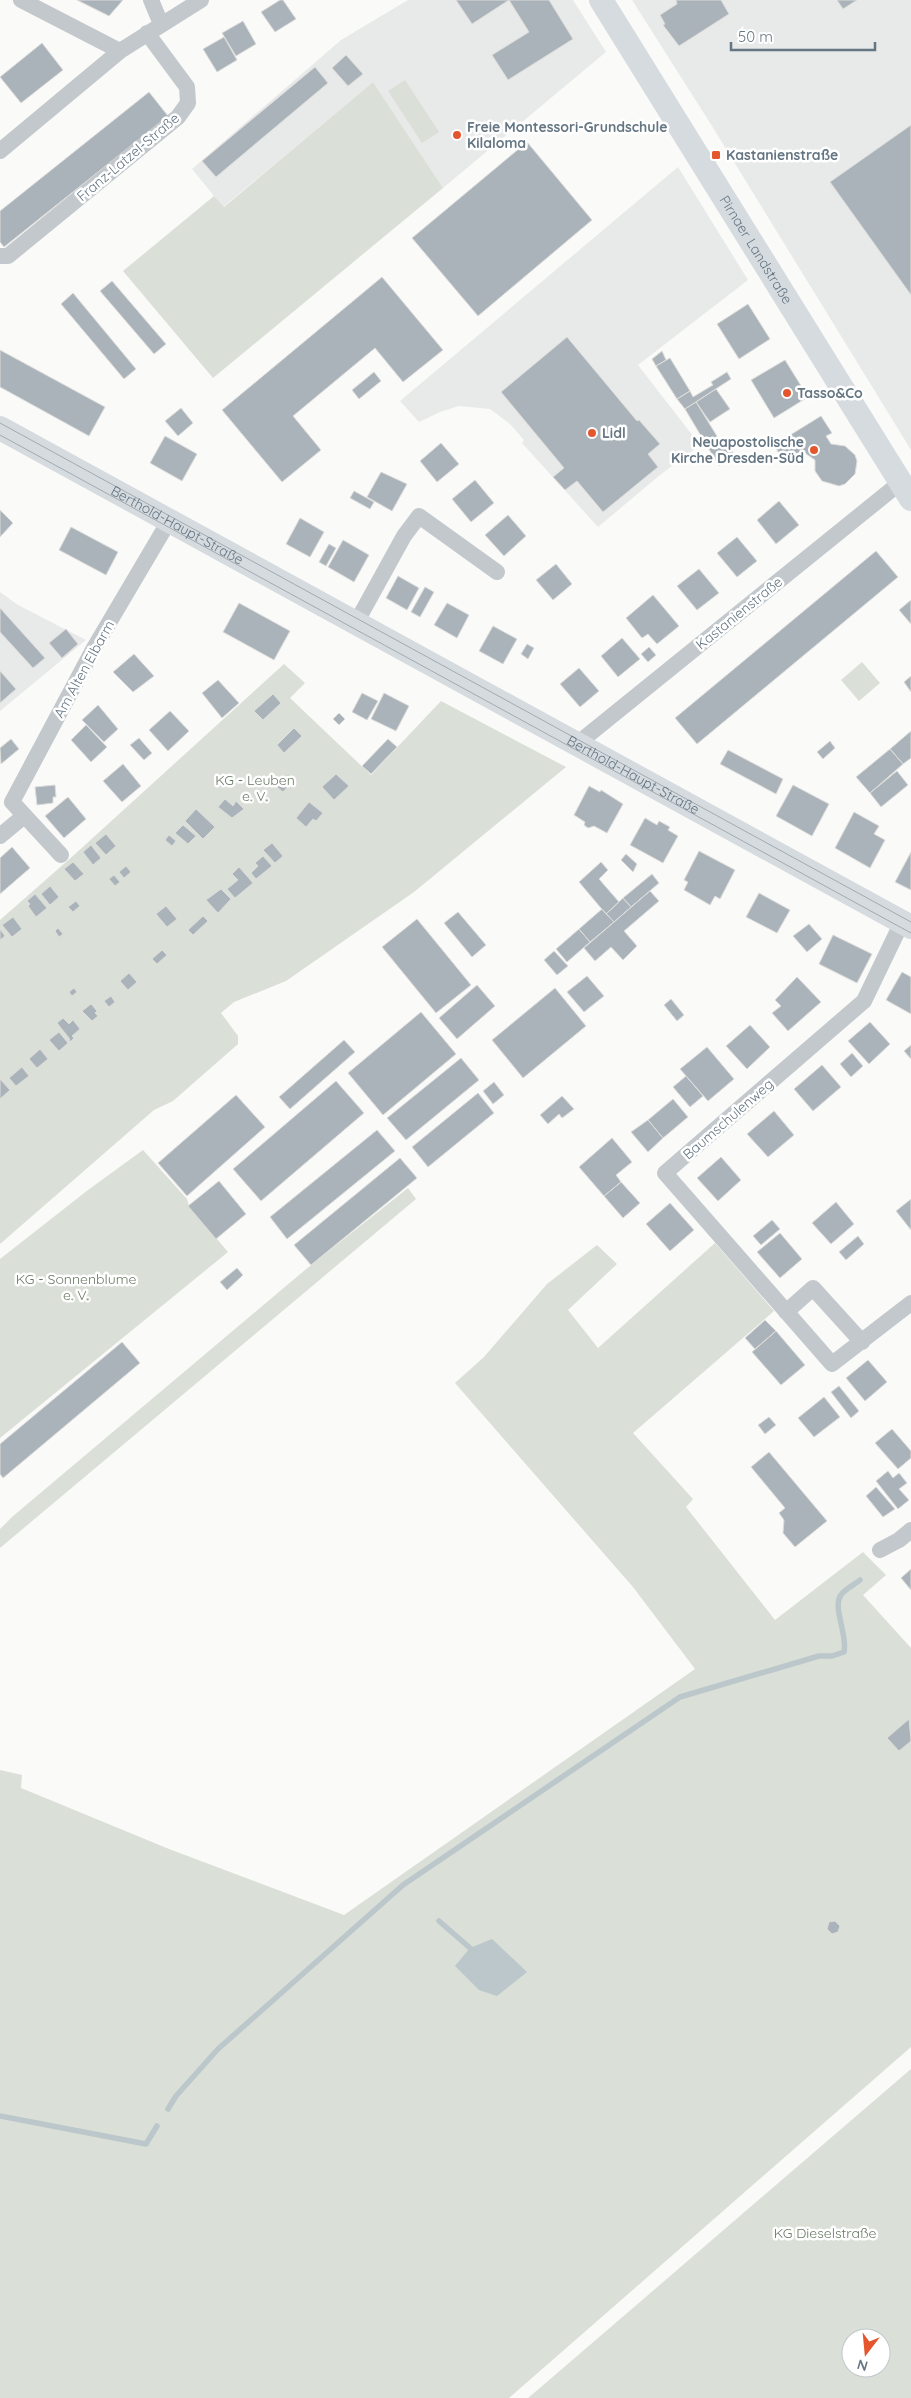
<svg xmlns="http://www.w3.org/2000/svg" width="911" height="2398" font-family="Quicksand,sans-serif">
<style>
.built{fill:#e8e9e9}
.green{fill:#dadfd7;fill-rule:evenodd}
.water{fill:#bbc7cb}
.lines{fill:none;stroke-linecap:round;stroke-linejoin:round}
.stream{stroke:#bbc7cb;stroke-width:5.5}
.building{fill:#aab3b9;stroke:#dcdcda}
.street{stroke:#c3c8cc;stroke-width:16}
.secondary{stroke:#d6dbdf;stroke-width:24}
.tram{stroke:#a2aab0;stroke-width:1}
.poi-dot{fill:#e4572e;stroke:#fff;stroke-width:2}
.labels{text-anchor:middle;stroke-width:5;stroke-linejoin:round;paint-order:stroke}
.poi-label{font-size:14px;font-weight:bold;fill:#657683;stroke:#fff;text-anchor:start}
.street-label{font-size:14px;fill:#657683;stroke:#fff}
.park-label{font-size:14px;fill:#687a64;stroke:#fff}
</style>
<rect width="100%" height="100%" fill="#fafaf8"/>
<path class="built" d="M408,0H573L606,52L443,188L373,82L223,207L192,169L341,40Z
M632,0H911V450L712,126Z
M678,167L748,280L638,365L700,445L660,475L598,527L522,443L524,440L510,424L490,409L459,406L440,412L419,422L400,401Z
M0,592L18,605L86,640L0,711Z"/>
<path class="green" d="M405,80L439,132L422,143L388,91Z
M373,82L443,188L213,378L123,271L214,196L224,207Z
M862,662L880,683L859,701L841,680Z
M284,664L305,683L290,698L371,775L441,701L566,767L414,892L286,981L234,1002L221,1013L238,1036V1044L173,1101L154,1110L0,1244V920L74,855Z
M143,1150L187,1199L189,1206L228,1252L0,1438V1259L88,1190Z
M408,1188L416,1199L0,1548V1529L12,1517L305,1270Z
M715,1243L774,1311L633,1433L693,1499L686,1507L775,1620L863,1552L886,1575L863,1595L911,1648V2047L509,2398H0V1770L22,1775L21,1788L169,1849L344,1915L695,1669L633,1587L455,1383L484,1357L547,1284L597,1245L617,1264L568,1310L598,1348Z
M911,2069V2398H528L548,2381ZM851,2338H881V2368H851Z"/>
<path class="water" d="M492,1939L527,1972L497,1996L479,1990L455,1966L470,1948Z"/>
<g class="lines">
<path class="stream" d="M439,1921L470,1948
M168,2109L176,2096L218,2049L403,1885L680,1697L819,1656H832L844,1652C848,1635 832,1607 841,1595C845,1589 854,1585 860,1580
M0,2116L146,2144L157,2126"/>
</g>
<path class="building" d="M77,0H123L109,16Z
M280,0H283L296,19L275,32L261,12Z
M456,0H549L573,39L508,80L492,55L529,32L509,0L472,24Z
M676,0H721L729,14L679,46L663,25L665,24L660,15L677,4Z
M837,0H857L843,9Z
M243,21L256,44L236,56L222,33Z
M224,37L237,60L217,72L203,49Z
M42,43L63,70L21,103L0,77Z
M346,55L363,74L348,86L332,68Z
M315,67L328,83L216,177L202,161Z
M149,92L168,116L4,247L0,242V211Z
M911,125V295L830,182Z
M527,142L592,220L478,316L412,238Z
M382,277L443,350L403,382L375,348L293,416L321,450L282,482L222,410Z
M112,281L166,344L154,354L100,291Z
M73,293L136,369L124,379L61,304Z
M748,304L770,339L739,359L717,324Z
M567,337L637,421L639,420L660,444L648,454L658,467L603,512L577,481L565,490L553,477L564,468L501,392Z
M0,350L105,407L89,436L0,387Z
M662,351L666,360L656,366L652,359Z
M670,358L690,391L677,399L656,366Z
M785,360L808,397L774,418L751,380Z
M374,372L381,381L359,399L352,390Z
M727,372L731,379L685,409L677,399L690,391L693,397L713,385L711,382Z
M716,389L730,409L710,422L696,402Z
M696,402L723,446L728,444L735,456L719,466L685,409Z
M181,408L193,423L178,436L165,421Z
M821,416L832,433L826,436L831,444L845,446L855,455L857,461L855,474L845,484L839,486L822,481L815,471V460L802,451L784,462L774,445Z
M165,436L197,454L182,481L150,463Z
M441,443L459,464L437,482L420,461Z
M381,472L407,484L392,511L367,497Z
M475,480L494,503L471,522L452,499Z
M354,491L374,502L370,509L350,498Z
M779,501L799,525L776,544L757,520Z
M0,510L13,523L0,537Z
M508,515L526,536L504,556L485,535Z
M300,518L324,532L310,557L286,544Z
M71,527L118,552L106,575L59,550Z
M737,537L757,561L737,577L717,553Z
M343,540L369,555L354,582L328,567Z
M329,544L336,548L326,566L319,562Z
M876,551L898,577L697,744L675,718Z
M556,564L572,584L553,600L536,580Z
M699,569L719,593L697,610L677,586Z
M398,576L419,588L407,610L386,598Z
M425,587L434,592L420,617L411,612Z
M653,595L679,626L657,644L648,634L642,638L626,618Z
M911,600V624L899,610Z
M239,603L290,631L274,660L223,632Z
M447,603L469,615L457,638L434,625Z
M0,608L45,658L33,668L0,632Z
M493,626L517,639L503,664L479,651Z
M66,629L78,644L62,658L49,643Z
M622,638L640,659L618,677L601,656Z
M527,644L534,648L528,659L521,654Z
M649,647L656,655L648,662L641,654Z
M134,654L154,676L133,692L113,672Z
M579,668L599,691L580,707L560,684Z
M0,671L16,689L0,703Z
M911,676V692L904,682Z
M218,680L239,703L222,718L202,693Z
M362,693L378,701L367,720L352,712Z
M384,693L409,706L396,731L371,719Z
M273,694L281,703L263,720L254,711Z
M98,705L118,729L104,742L82,720Z
M170,711L189,731L168,751L149,730Z
M339,713L345,719L339,725L333,719Z
M86,725L107,747L91,762L71,740Z
M294,728L302,736L284,753L277,745Z
M911,731V758L903,764L890,749Z
M139,738L152,753L144,760L130,745Z
M11,739L19,749L1,764L0,748Z
M388,739L397,747L371,774L362,766Z
M830,741L835,748L823,759L817,752Z
M890,749L903,764L870,793L856,777Z
M728,750L783,779L776,794L720,764Z
M123,764L141,786L122,802L103,781Z
M897,771L908,785L881,807L870,793Z
M288,774L294,779L283,792L277,787Z
M336,774L349,786L334,800L322,787Z
M55,785L56,797H53V803L37,805L35,787Z
M793,785L829,804L812,836L776,816Z
M589,786L600,792L601,790L623,804L607,833L594,826L588,828L584,825L585,822L574,815Z
M68,797L86,819L64,838L45,816Z
M225,799L233,806L236,801L244,809L232,818L218,807Z
M309,802L323,813L316,821L313,819L306,827L296,818Z
M196,809L215,827L203,839L185,821Z
M854,812L879,826L874,834L885,840L870,868L835,848Z
M645,818L657,825L659,821L670,827L668,830L678,836L663,863L630,845Z
M183,825L196,836L188,844L175,833Z
M106,834L116,846L106,855L95,843Z
M169,835L176,841L172,846L165,840Z
M272,843L283,856L275,863L263,850Z
M91,845L101,858L93,865L83,852Z
M12,847L30,868L0,894V858Z
M699,851L735,870L720,899L715,896L710,905L684,890L688,882L684,880Z
M911,852V890L895,882Z
M626,854L637,864L633,872L621,860Z
M263,856L272,866L256,879L251,873L258,866L255,863Z
M73,862L84,874L75,881L64,869Z
M601,862L608,870L599,879L619,902L606,914L579,882Z
M126,866L131,872L124,878L119,872Z
M239,867L253,883L235,898L227,889L238,880L232,874Z
M652,874L659,883L631,907L623,898Z
M114,875L120,882L115,886L109,879Z
M50,886L59,897L50,905L41,894Z
M221,889L231,899L218,913L206,900Z
M650,891L659,901L624,931L637,946L623,960L611,947L595,961L584,948Z
M759,893L790,910L777,933L746,917Z
M35,894L47,908L36,917L28,906L30,904L27,901Z
M623,898L631,907L614,922L606,914Z
M76,901L80,906L73,912L68,907Z
M166,906L177,919L167,927L156,914Z
M602,909L614,922L590,942L579,929Z
M458,912L486,945L472,957L444,923Z
M203,916L208,921L193,935L188,930Z
M13,917L22,929L12,937L2,925Z
M417,919L471,985L436,1013L382,947Z
M809,924L822,939L807,952L793,936Z
M58,928L63,934L59,937L55,931Z
M0,929L5,936L0,940Z
M579,929L590,942L567,962L556,949Z
M833,935L872,954L857,983L819,964Z
M162,950L167,955L157,964L152,959Z
M554,951L568,966L557,975L544,960Z
M902,972L911,977V1014L886,1000Z
M129,973L137,982L128,990L120,981Z
M587,976L604,996L584,1012L567,992Z
M797,977L821,1002L788,1031L772,1013L781,1006L775,1000Z
M477,985L495,1006L457,1039L439,1018Z
M74,988L77,992L72,996L69,992Z
M555,988L586,1026L523,1078L492,1040Z
M111,996L115,1002L109,1007L104,1001Z
M671,999L684,1015L677,1021L664,1005Z
M91,1004L97,1011L95,1013L98,1016L92,1021L82,1011Z
M421,1012L456,1054L383,1115L348,1073Z
M63,1018L69,1024L73,1020L80,1029L72,1036L74,1038L70,1042L69,1038L57,1023Z
M870,1022L890,1044L869,1064L848,1041Z
M750,1025L770,1047L747,1069L726,1046Z
M59,1032L68,1043L59,1051L49,1040Z
M344,1040L355,1052L290,1109L279,1097Z
M911,1045V1059L904,1051Z
M707,1047L734,1079L708,1101L680,1069Z
M40,1049L48,1059L37,1068L29,1059Z
M852,1053L863,1066L851,1077L840,1064Z
M461,1058L479,1080L406,1140L387,1118Z
M822,1065L841,1087L813,1111L794,1089Z
M22,1067L29,1076L16,1086L9,1078Z
M686,1076L703,1096L690,1107L673,1087Z
M0,1079L10,1090L0,1099Z
M336,1081L364,1113L261,1201L233,1169Z
M494,1082L504,1095L493,1104L483,1091Z
M478,1093L494,1113L428,1167L412,1147Z
M236,1095L265,1127L187,1196L158,1163Z
M562,1096L574,1109L562,1118L559,1114L548,1124L540,1115Z
M673,1099L688,1117L663,1138L648,1120Z
M774,1111L794,1135L768,1157L747,1134Z
M648,1120L663,1138L648,1152L631,1132Z
M377,1130L395,1151L287,1239L270,1217Z
M612,1138L632,1162L616,1175L621,1182L604,1196L579,1167Z
M721,1157L741,1180L718,1201L697,1178Z
M400,1158L417,1178L311,1265L294,1245Z
M219,1181L246,1214L216,1239L188,1206Z
M621,1182L640,1203L623,1218L604,1196Z
M911,1199V1230L896,1211Z
M836,1202L854,1224L831,1244L812,1223Z
M670,1203L694,1230L670,1251L646,1224Z
M772,1220L780,1229L761,1245L753,1236Z
M780,1233L802,1259L780,1278L757,1252Z
M858,1236L864,1244L846,1260L839,1252Z
M237,1268L243,1275L227,1290L220,1282Z
M765,1320L776,1331L755,1349L745,1338Z
M776,1331L805,1365L781,1385L752,1352Z
M122,1342L140,1363L3,1478L0,1474V1444Z
M868,1360L887,1382L865,1401L846,1378Z
M839,1386L859,1411L851,1418L831,1392Z
M824,1397L840,1417L814,1437L798,1418Z
M769,1417L776,1425L765,1434L758,1425Z
M892,1429L911,1451V1458L898,1469L875,1443Z
M769,1452L827,1521L795,1547L783,1533L784,1520L779,1513L785,1508L751,1467Z
M888,1471L893,1478L899,1473L907,1483L899,1489L909,1500L898,1509L876,1481Z
M876,1487L895,1509L883,1517L866,1496Z
M911,1569V1590L901,1578Z
M909,1719L911,1741L899,1751L887,1738Z
M835,1921L840,1926L838,1932L832,1934L827,1929L829,1922Z"/>
<g class="lines">
<path class="street" d="M21,0L120,51
M151,0L161,24
M0,151L120,51L201,0
M0,256H8L178,117L188,103L187,87L147,33
M356,623L404,536L419,516L497,572
M577,744L901,482
M0,836L24,816
M61,855L12,802L94,648L169,521
M902,922L864,1001L665,1173L832,1364L911,1303
M786,1312L813,1288L862,1342
M880,1550L899,1540L911,1530"/>
<g class="secondary">
<path id="s1" d="M601,0L911,499"/>
<path id="s2" d="M0,428L911,927"/>
</g>
<path class="tram" d="M0,423L911,922
M0,435L911,933"/>
</g>
<g class="poi-dot">
<circle cx="457" cy="135" r="5"/>
<rect x="711" y="150" width="10" height="10" rx="2.5"/>
<circle cx="787" cy="393" r="5"/>
<circle cx="592" cy="433" r="5"/>
<circle cx="814" cy="450" r="5"/>
</g>
<g class="labels">
<g class="poi-label">
<text x="467" y="132">Freie Montessori-Grundschule<tspan x="467" dy="16">Kilaloma</tspan></text>
<text x="726" y="160">Kastanienstraße</text>
<text x="797" y="398">Tasso&amp;Co</text>
<text x="602" y="438">Lidl</text>
<text x="804" y="447" text-anchor="end">Neuapostolische<tspan x="804" dy="16">Kirche Dresden-Süd</tspan></text>
</g>
<g class="street-label">
<text transform="translate(128 157) rotate(-40)" y="5">Franz-Latzel-Straße</text>
<text dy="5" stroke="none"><textPath href="#s1" startOffset="294">Pirnaer Landstraße</textPath></text>
<text dy="5" stroke="none"><textPath href="#s2" startOffset="202">Berthold-Haupt-Straße</textPath></text>
<text transform="translate(739 613) rotate(-39)" y="5">Kastanienstraße</text>
<text transform="translate(84 669) rotate(-61)" y="5">Am Alten Elbarm</text>
<text dy="5" stroke="none"><textPath href="#s2" startOffset="722">Berthold-Haupt-Straße</textPath></text>
<text transform="translate(728 1119) rotate(-41)" y="5">Baumschulenweg</text>
</g>
<g class="park-label">
<text x="255" y="785">KG - Leuben<tspan x="255" dy="16">e. V.</tspan></text>
<text x="76" y="1284">KG - Sonnenblume<tspan x="76" dy="16">e. V.</tspan></text>
<text x="825" y="2238">KG Dieselstraße</text>
</g>
</g>
<g transform="translate(866 2353) rotate(196)"><circle r="24" fill="#ffffff" stroke="#c1c8cd"/>
<path d="M0-4L9 19L0 12L-9 19Z" fill="#e4572e"/>
<text y="-8" font-size="14" font-weight="bold" text-anchor="middle" fill="#657683">N</text>
</g>
<path d="M731 42v8h144v-8" fill="none" stroke="#657683" stroke-width="2.5"/>
<text x="738" y="42" font-size="15" fill="#657683" stroke="#ffffff" stroke-width="4" paint-order="stroke">50 m</text>
</svg>
